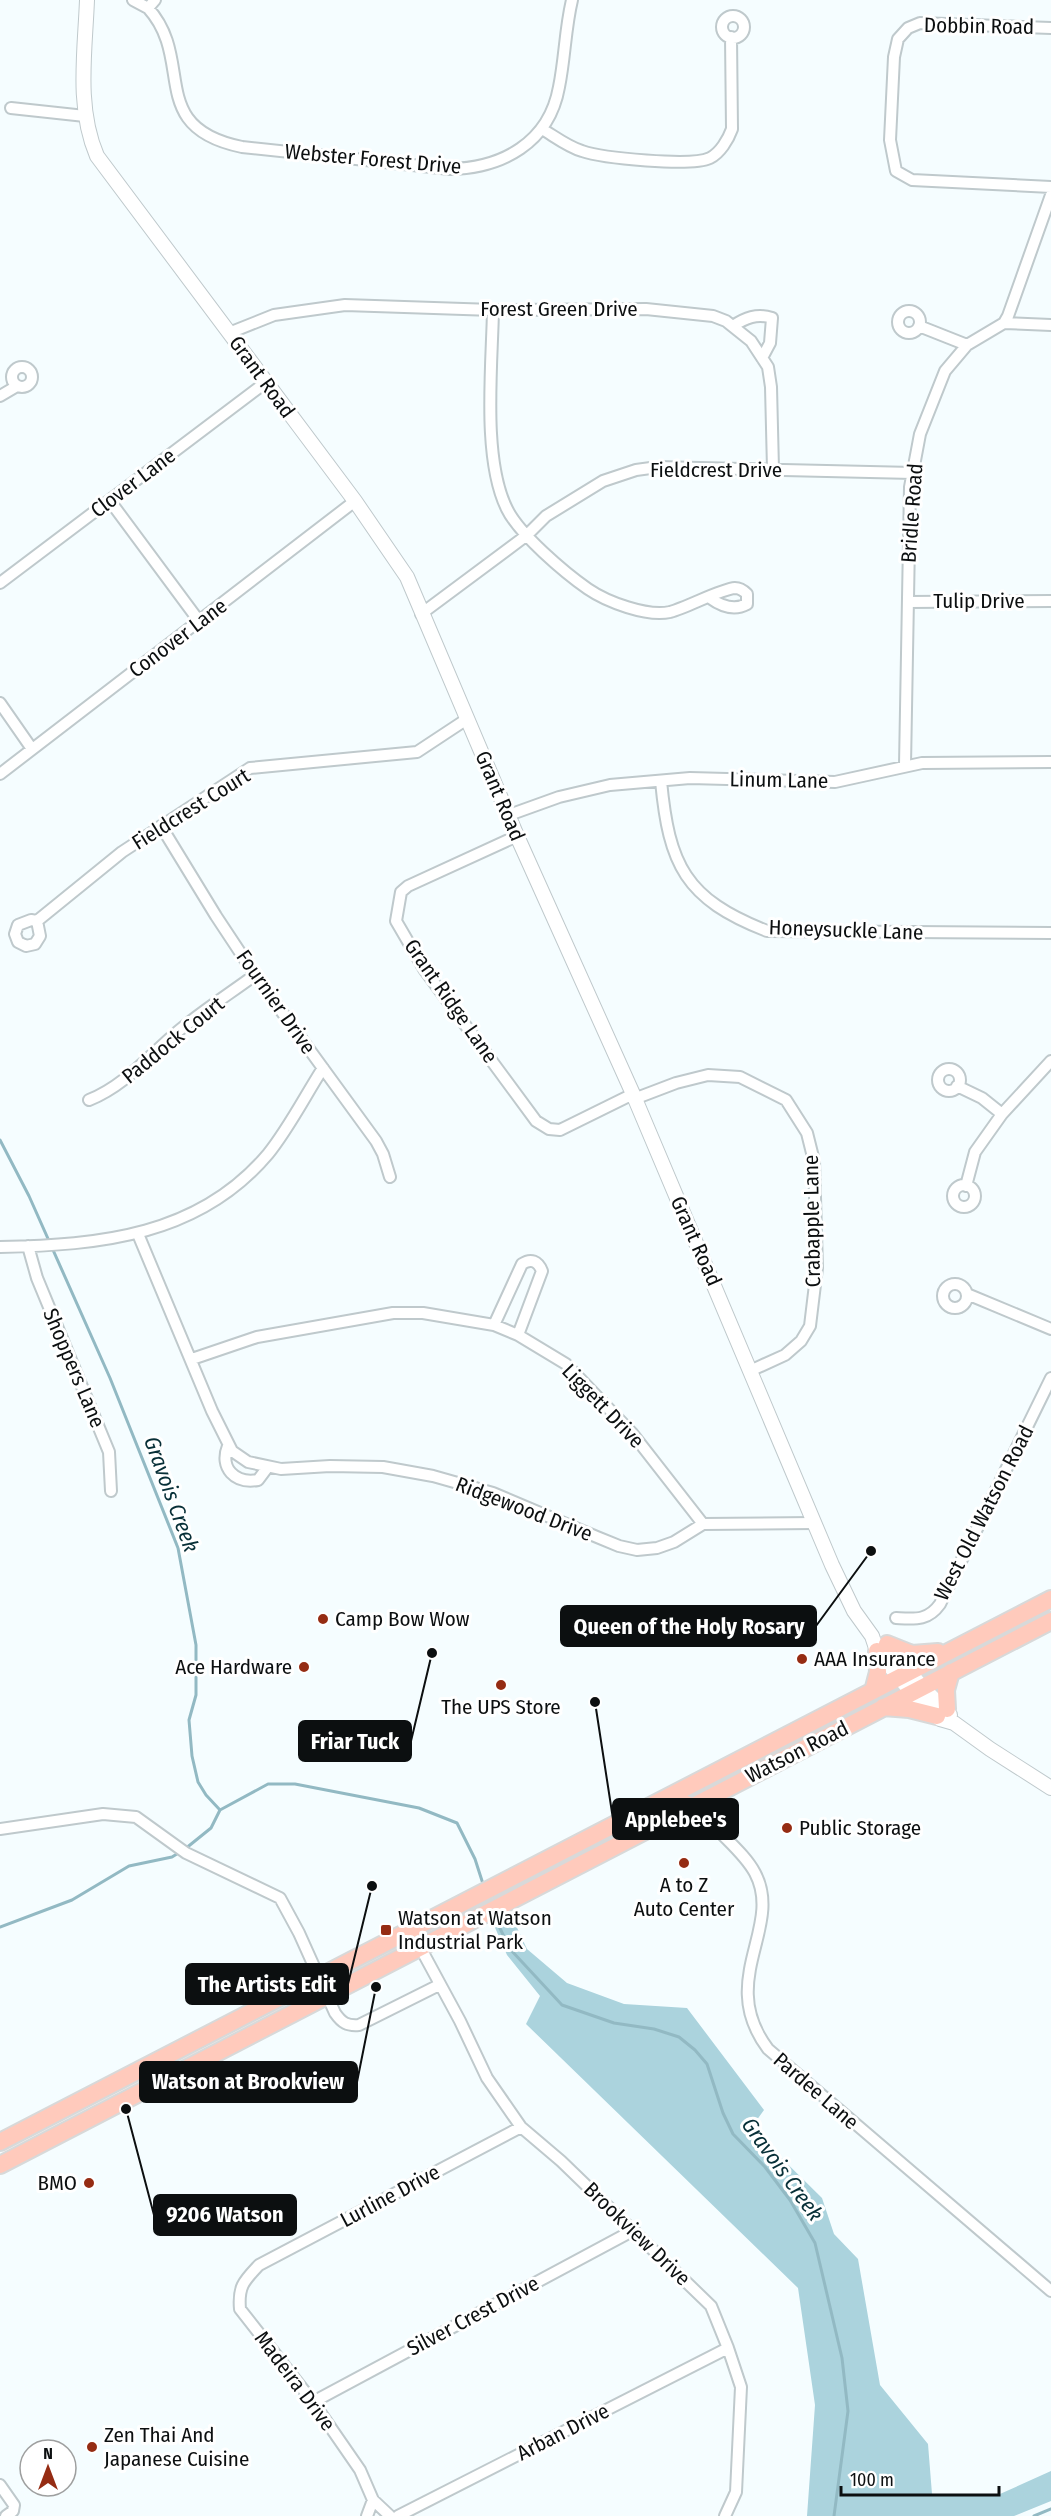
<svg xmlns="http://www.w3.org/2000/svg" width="1051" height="2516" font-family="'Fira Sans Condensed',sans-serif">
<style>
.forest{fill:#abd3dd}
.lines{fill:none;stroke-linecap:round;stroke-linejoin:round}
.stream{stroke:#92b9c3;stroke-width:3}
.minor-casing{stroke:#bfc9cc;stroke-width:14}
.tertiary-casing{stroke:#bfc9cc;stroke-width:16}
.primary-casing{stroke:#d8d9d9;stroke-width:20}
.minor{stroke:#fff;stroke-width:10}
.tertiary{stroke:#fff;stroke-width:14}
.primary{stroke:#ffcabc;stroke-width:16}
.poi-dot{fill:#952c13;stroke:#fff;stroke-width:2}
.labels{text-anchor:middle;stroke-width:6;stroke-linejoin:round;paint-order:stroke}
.street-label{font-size:21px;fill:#0c0f10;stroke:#fff}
.poi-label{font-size:21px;fill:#0c0f10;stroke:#fff;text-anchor:start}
.water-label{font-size:22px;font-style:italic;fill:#072f37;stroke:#fff}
.leader{fill:none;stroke:#0c0f10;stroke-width:2}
.callout-dot{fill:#0c0f10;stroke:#fff;stroke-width:2}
.callout{fill:#0c0f10;stroke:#0c0f10;stroke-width:2}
.callout-label{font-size:22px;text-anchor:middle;font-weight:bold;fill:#fff}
</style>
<rect width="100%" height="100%" fill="#f5fdff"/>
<path class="forest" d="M511,1915L527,1949L567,1983L624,2004L687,2008L764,2110L751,2128L822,2198L834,2234L858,2259L880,2385L928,2444L932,2494H1000L1051,2471V2501L1014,2516H807L815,2405L798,2288L526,2024L540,1996L507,1955L493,1923Z"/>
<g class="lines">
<path class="stream" d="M0,1140L29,1196L110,1378L178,1548L196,1645V1695L189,1720L192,1756L198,1782L206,1795L220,1810L268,1784H295L419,1808L457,1823L475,1859L484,1887
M185,1849L211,1828L220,1810
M494,1916L510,1949L562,2005L614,2023L654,2029L679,2037L695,2050L707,2064L723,2113L733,2134L765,2167L790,2200L815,2243L842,2358L848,2411L834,2516
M0,1927L72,1900L129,1866L172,1857L180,1852
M1034,2516L1051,2509"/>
<g class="minor-casing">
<path id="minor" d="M133,0L148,8L155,0
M148,8C196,61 145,127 242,147L450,169C502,168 549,143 559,87C565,58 565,29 572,0
M722 27a11 11 0 1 1 22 0a11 11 0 1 1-22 0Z
M1051,28L920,23L908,28L898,39L894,57L890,140L896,171L912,180L1051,187
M11,108L85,116
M542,129C554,136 568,147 582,151C602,158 691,167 710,158C720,153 728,140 732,129L731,37
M493,310C492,366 482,459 507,509C519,534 565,573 588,589C607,602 647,617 670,612C688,607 721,589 735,588C740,588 743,590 747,594V604C734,611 721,606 710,598
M898 322a11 11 0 1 1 22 0a11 11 0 1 1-22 0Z
M1004,323L1051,325
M733,326C745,318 757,313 772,318L770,343L762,358
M919,326L967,345
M229,333L274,315L345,305L493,310L646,309L713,316L726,321L751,341L768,367L771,387L773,469
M12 377a10 10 0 1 1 20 0a10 10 0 1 1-20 0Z
M0,396L17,386
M110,501L199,621
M0,583L265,383
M908,602L1051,601
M421,614L527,535L546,516L603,481L636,470L658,467L913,473
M0,703L32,749
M905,765L910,487L920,434L945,371L967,345L1004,323L1008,316L1051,195
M0,774L355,501
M661,781C669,865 685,899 767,931L1051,933
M509,815L559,797L610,785L690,778L835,782L922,763L1051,762
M161,826L216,916L255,975L376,1141L383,1154L390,1177
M517,836L408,886L401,892L396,921L424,969L536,1121L549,1129L560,1130L633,1094
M31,920L37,921L40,936L35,944L26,946L18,942L15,934L18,925Z
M37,921L122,852L250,768L417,752L467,719
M938 1080a11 11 0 1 1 22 0a11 11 0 1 1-22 0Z
M957,1086L982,1098L1002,1114
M634,1099L676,1083L708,1075L740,1077L786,1100L807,1133L814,1161L817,1268L810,1326L801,1341L785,1355L752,1370
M89,1100C124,1086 148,1057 176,1033C201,1012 229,994 255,975
M953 1196a11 11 0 1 1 22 0a11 11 0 1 1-22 0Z
M966,1186L975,1152L1002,1114L1051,1061
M138,1234L212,1411L232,1451L248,1462L281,1469L330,1466L383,1467L433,1476L493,1493L597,1537L619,1546L637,1550L657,1548L674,1542L703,1524
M28,1246L37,1278L109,1452L111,1491
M0,1247C100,1245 199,1236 268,1154C289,1128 305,1096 323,1068
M943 1296a12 12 0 1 1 24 0a12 12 0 1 1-24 0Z
M967,1294L1051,1329
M494,1325L522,1264C531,1258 538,1261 542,1271L518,1335
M192,1359L257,1337L393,1313H423L494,1325L518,1335L566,1364L632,1433L703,1524L814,1523
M228,1446C219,1468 235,1484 258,1480L267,1468
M896,1618C915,1619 928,1621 940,1604L1051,1378
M716,1828C729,1842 746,1856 755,1873C784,1928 716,1980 768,2049L1051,2291
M0,1829L103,1814L136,1817L186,1853L280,1898L299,1933L335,2013C342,2023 347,2026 359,2025L439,1985
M420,1947L460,2021L487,2078L521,2127L561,2161L711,2306L728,2348L741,2387L736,2492L725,2516
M313,2402L634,2230
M0,2485L14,2505L13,2511L6,2516
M367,2516L373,2500
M390,2516L373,2500L360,2470L313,2402L240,2309C238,2286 244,2281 259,2265L521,2127
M398,2516L728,2348"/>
</g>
<g class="tertiary-casing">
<path id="tertiary" d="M87,0C85,52 76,107 97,156L355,501L407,577L517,836L633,1094L832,1565L854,1611L872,1636L877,1651L919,1701L940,1719L954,1723L990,1749L1051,1788
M887,1645L922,1687L950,1715"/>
</g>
<g class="primary-casing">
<path id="primary" d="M887,1644L912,1654L938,1652
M873,1691L878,1672L877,1651
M883,1707L909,1709L937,1716
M947,1709L946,1690L951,1672
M684,1803L697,1809L716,1828
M0,2142L1051,1599
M0,2165L1051,1621"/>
</g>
<use href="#minor" class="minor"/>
<use href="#tertiary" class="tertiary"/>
<use href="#primary" class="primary"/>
</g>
<g class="poi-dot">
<circle cx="323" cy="1619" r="6"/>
<circle cx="802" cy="1659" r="6"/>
<circle cx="304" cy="1667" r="6"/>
<circle cx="501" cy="1685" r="6"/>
<circle cx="787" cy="1828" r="6"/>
<circle cx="684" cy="1863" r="6"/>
<rect x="380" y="1924" width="12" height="12" rx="3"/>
<circle cx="89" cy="2183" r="6"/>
<circle cx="92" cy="2447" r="6"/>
</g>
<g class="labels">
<g class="street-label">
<text transform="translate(979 26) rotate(1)" y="7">Dobbin Road</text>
<text transform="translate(373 159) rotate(5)" y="7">Webster Forest Drive</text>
<text x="559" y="316">Forest Green Drive</text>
<text transform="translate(262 377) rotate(54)" y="7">Grant Road</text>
<text x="716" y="477">Fieldcrest Drive</text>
<text transform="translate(133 483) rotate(-37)" y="7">Clover Lane</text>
<text transform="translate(912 513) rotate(-86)" y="7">Bridle Road</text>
<text x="979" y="608">Tulip Drive</text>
<text transform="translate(178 638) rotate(-37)" y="7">Conover Lane</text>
<text transform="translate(779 780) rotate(1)" y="7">Linum Lane</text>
<text transform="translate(500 796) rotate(67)" y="7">Grant Road</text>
<text transform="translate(191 809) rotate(-32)" y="7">Fieldcrest Court</text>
<text transform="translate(846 930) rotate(2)" y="7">Honeysuckle Lane</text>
<text transform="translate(451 1001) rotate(55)" y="7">Grant Ridge Lane</text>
<text transform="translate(276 1002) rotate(55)" y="7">Fournier Drive</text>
<text transform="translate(173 1040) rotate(-39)" y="7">Paddock Court</text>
<text transform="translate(812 1221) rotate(-91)" y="7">Crabapple Lane</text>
<text transform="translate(696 1241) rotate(66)" y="7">Grant Road</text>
<text transform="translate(74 1368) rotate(67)" y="7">Shoppers Lane</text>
<text transform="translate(603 1406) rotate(46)" y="7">Liggett Drive</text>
<text transform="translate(524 1509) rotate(21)" y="7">Ridgewood Drive</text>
<text transform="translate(984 1513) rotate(-63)" y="7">West Old Watson Road</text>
<text transform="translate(797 1752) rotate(-27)" y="7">Watson Road</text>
<text transform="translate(816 2091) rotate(41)" y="7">Pardee Lane</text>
<text transform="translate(390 2196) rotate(-28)" y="7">Lurline Drive</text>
<text transform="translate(637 2234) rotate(44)" y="7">Brookview Drive</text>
<text transform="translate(473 2316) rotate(-28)" y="7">Silver Crest Drive</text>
<text transform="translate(295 2381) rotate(53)" y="7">Madeira Drive</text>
<text transform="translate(563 2432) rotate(-27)" y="7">Arban Drive</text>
</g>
<g class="poi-label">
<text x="335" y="1626">Camp Bow Wow</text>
<text x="814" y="1666">AAA Insurance</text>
<text x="292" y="1674" text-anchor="end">Ace Hardware</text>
<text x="501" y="1714" text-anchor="middle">The UPS Store</text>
<text x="799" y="1835">Public Storage</text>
<text x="684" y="1892" text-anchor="middle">A to Z<tspan x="684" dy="24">Auto Center</tspan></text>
<text x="398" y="1925">Watson at Watson<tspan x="398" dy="24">Industrial Park</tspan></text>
<text x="77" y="2190" text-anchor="end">BMO</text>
<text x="104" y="2442">Zen Thai And<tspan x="104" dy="24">Japanese Cuisine</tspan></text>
</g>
<g class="water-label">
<text transform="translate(172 1494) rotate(70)" y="8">Gravois Creek</text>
<text transform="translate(783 2169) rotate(54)" y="8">Gravois Creek</text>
</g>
</g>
<path class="leader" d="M871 1551L816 1626M432 1653L411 1741M595 1702L613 1819M372 1886L348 1984M376 1987L357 2082M126 2109L154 2215"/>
<g class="callout-dot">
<circle cx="871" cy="1551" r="6"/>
<circle cx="432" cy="1653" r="6"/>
<circle cx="595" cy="1702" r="6"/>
<circle cx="372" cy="1886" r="6"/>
<circle cx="376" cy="1987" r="6"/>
<circle cx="126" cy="2109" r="6"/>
</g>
<g class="callout">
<rect x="561" y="1606" width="255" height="40" rx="6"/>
<rect x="299" y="1721" width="112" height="40" rx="6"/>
<rect x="613" y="1799" width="125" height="40" rx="6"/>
<rect x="186" y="1964" width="162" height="40" rx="6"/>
<rect x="140" y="2062" width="217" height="40" rx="6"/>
<rect x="154" y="2195" width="142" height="40" rx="6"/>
</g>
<g class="callout-label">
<text x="689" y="1634">Queen of the Holy Rosary</text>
<text x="355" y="1749">Friar Tuck</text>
<text x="676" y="1827">Applebee's</text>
<text x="267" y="1992">The Artists Edit</text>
<text x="248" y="2089">Watson at Brookview</text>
<text x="225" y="2222">9206 Watson</text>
</g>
<g transform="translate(48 2468)"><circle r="28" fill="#ffffff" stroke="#9e9f9f" stroke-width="1.5"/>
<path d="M0-4.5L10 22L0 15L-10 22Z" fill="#952c13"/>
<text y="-9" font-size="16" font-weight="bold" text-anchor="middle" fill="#0c0f10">N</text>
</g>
<path d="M841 2486v9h158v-9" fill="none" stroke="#0c0f10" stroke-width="3"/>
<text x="850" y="2486" font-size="18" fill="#0c0f10" stroke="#ffffff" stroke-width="4.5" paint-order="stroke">100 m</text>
</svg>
